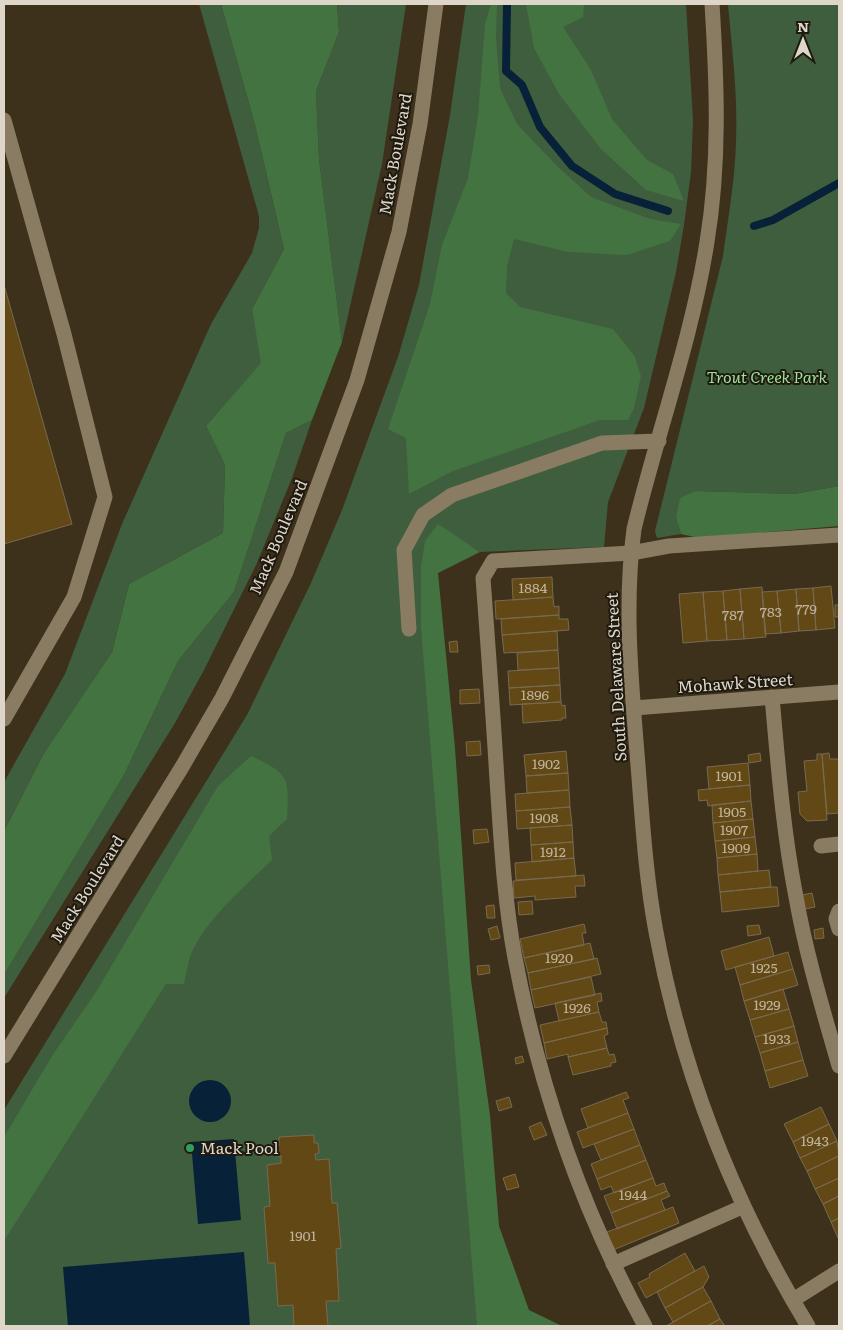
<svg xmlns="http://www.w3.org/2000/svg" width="843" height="1330" font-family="Literata,serif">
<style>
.green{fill:#3f5e3d}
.forest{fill:#437340}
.water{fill:#072139}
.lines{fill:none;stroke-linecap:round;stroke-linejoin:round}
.stream{stroke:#072139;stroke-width:8}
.building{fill:#624814;stroke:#786a52}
.service{stroke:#897c63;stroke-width:15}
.minor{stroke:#897c63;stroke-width:15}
.secondary{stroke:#897c63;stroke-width:15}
.leisure-dot{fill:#2e9e5b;stroke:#1f1a10;stroke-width:2}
.labels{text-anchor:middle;stroke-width:4;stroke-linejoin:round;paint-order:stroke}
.number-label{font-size:14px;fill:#bfb29c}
.street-label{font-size:16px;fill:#ded6c9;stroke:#1f1a10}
.park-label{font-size:16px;font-style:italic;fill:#9be196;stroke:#1f1a10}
.poi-label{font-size:16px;fill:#ded6c9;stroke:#1f1a10;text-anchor:start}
</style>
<rect width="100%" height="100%" fill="#3d311b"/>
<path class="green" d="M199,4H221L255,125L284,249L252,309L262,363L206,426L225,465L223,533L129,584L112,652L44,753L4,831V782L65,674L122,524L211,324L252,253L259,228V216Z
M337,4H406L382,164L342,342L319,159L316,91L339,32Z
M466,4H686L693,120L691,172L684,225L676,272L644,408L608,502L604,547L480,552L471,546L428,564L494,1326H4V1110L247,715L311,583L342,510L398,357L419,285L450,115Z
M728,4H839V486L794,494L696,491L676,518L681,534L657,538L655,531L723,256C728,218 735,180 736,142C738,96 732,49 728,4Z
M312,420L292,478L257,563L204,670L175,723L4,998V975L124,775L178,661L234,592L286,433Z"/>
<path class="forest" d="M221,4H337L339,32L316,91L319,159L342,342L312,420L286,433L234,592L178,661L124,775L4,975V831L44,753L112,652L129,584L223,533L225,465L206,426L261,363L252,309L284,249L255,125Z
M491,4H497L496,38L500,88L517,124L555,164L591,197L650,219L681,224L670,241L627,255L568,252L514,239L507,266L506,293L520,307L613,329L634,355L641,376L634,408L628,420H600L453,471L409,494L406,438L388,429L430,304L442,245L468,178L478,116L485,24Z
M526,4H584L583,17L563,27L591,70L612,119L647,160L673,174L684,201L646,190L601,149L559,94L534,48Z
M839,486V526L699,538L681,534L676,518L680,498L696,491L794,494Z
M438,524L480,552L438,573L455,748L471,980L490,1115L499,1226L529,1310L562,1326H477L421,627V567L425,541Z
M251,756C290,774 289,778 287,819L269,836L272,860C245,886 206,919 191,954C188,963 186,974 184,984H166L4,1241V1137L52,1056L96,992L218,786Z"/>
<path class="water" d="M189 1101a21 21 0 1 1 42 0a21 21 0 1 1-42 0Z
M234,1139L241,1220L198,1224L191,1142Z
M244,1252L250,1326H68L63,1267Z"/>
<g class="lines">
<path class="stream" d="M507,4L506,71L522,85L540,127L572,166L615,194L668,211
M754,226L773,220L839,183"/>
</g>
<path class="building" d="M4,285L72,524L4,544Z
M552,577L553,597L513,600L512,579Z
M831,586L835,628L816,630L813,588Z
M762,587L766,637L744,639L740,589Z
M813,588L816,630L799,631L796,589Z
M740,589L744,639L727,640L723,591Z
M796,589L799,631L781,633L777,591Z
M723,591L727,640L707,641L703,592Z
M777,591L781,633L765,634L762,592Z
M703,592L707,641L683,643L679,594Z
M553,597L554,607L559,606V615L496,619L495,601Z
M835,605H839V617H835Z
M559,615V619H568L569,630L502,635L501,619Z
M557,631L558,650L504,653L502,635Z
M457,641L458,652H450L449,642Z
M558,650L559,668L518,670L517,653Z
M559,668L560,685L509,688L508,671Z
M560,685L561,702L510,705L509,688Z
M479,689L480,703L460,704V690Z
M561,702L562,706L565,705L566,718H562V720L523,723L522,704Z
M480,741L481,755L467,756L466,742Z
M566,751L568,773L526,776L524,755Z
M760,753L761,761L749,763L748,755Z
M829,753L830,759H839V813L827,814L822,754Z
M817,754H822L827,820L807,821L800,814L798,792L807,791L804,761L817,760Z
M748,763L750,785L709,789L707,767Z
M568,773L569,790L527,793L526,776Z
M750,785L751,801L708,806L707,800L699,801L698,790Z
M569,790L570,807L516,811L515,794Z
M751,801L753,819L713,823L712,805Z
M570,807L572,825L517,829L516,811Z
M753,819L755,837L715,841L713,823Z
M572,825L573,842L531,845L530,828Z
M487,829L489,842L474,844L473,830Z
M755,837L757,854L717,858L715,841Z
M573,842L574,858L532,862L531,845Z
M757,854L758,871L718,875L717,858Z
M574,858L576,876L516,880L515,863Z
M769,870L771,887L720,892L718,875Z
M584,875L585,886H575L576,897L535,900V896L514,898L513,881Z
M771,887H777L779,906L722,912L720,892Z
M812,893L815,907L805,909L802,895Z
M532,901L533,914L519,915L518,902Z
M494,905L495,918H487L486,906Z
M584,924L586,933H582L584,945L524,958L520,939Z
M759,925L761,934L748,936L747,926Z
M497,926L500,938L491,940L488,929Z
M823,928L824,938L815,939L814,930Z
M769,937L774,956L726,970L721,951Z
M590,943L594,959L528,973L524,958Z
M788,952L793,969L740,985L735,967Z
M597,958L601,974L531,990L528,973Z
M489,965L490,973L478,975L477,966Z
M793,969L798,985L744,1001L740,985Z
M591,977L595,995L535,1008L531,990Z
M783,989L789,1009L750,1020L744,1001Z
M601,993L602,1001L597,1002L599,1012L559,1021L555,1003Z
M789,1009L794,1026L755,1037L750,1020Z
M599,1012L602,1022H606L607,1028L544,1043L540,1025Z
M794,1026L798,1042L760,1053L755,1037Z
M607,1028L608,1034L604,1036L607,1048L568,1057V1054L547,1059L544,1043Z
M798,1042L803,1060L765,1071L760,1053Z
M607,1048L609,1055L614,1054L616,1062L611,1063V1066L573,1075L568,1057Z
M522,1056L524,1062L516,1064L515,1058Z
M803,1060L808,1076L770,1088L765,1071Z
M626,1092L629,1098L623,1100L628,1113L588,1128L581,1109Z
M509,1097L512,1107L499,1111L496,1101Z
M821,1107L829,1124L793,1142L784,1124Z
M628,1113L634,1129L583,1148L577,1132Z
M541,1122L547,1135L534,1140L529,1127Z
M829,1124L837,1141L800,1158L793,1142Z
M634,1129L640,1145L601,1160L594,1144Z
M314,1135V1143H318L319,1153L315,1154L316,1160L329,1159L332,1203H337L341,1248L336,1249L339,1301H326L328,1326H294L293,1305L278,1306L275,1263H268L264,1207L270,1206L267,1165L281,1163V1156H276L275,1146H279V1137Z
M837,1141L839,1156L807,1171L800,1158Z
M640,1145L646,1160L597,1179L591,1164Z
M839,1156V1178L815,1189L807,1171Z
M646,1160L653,1178L614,1193L611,1186L601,1190L597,1179Z
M515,1174L519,1187L507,1190L503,1178Z
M653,1178L656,1186L664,1183L667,1191L611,1213L604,1196Z
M839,1178V1196L823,1204L815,1189Z
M667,1191L670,1196L661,1200L665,1210L617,1229L611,1213Z
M839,1196V1218L831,1222L823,1204Z
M673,1207L679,1223L613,1250L607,1232Z
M839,1218V1237L838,1238L831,1222Z
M685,1253L695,1271L646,1298L638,1283L650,1277L649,1274Z
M704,1266L709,1277L703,1287L665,1308L657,1292Z
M703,1287L711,1301L673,1322L665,1308Z
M711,1301L720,1319L707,1326H666Z
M720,1319L725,1326H707Z"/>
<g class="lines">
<path class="service" d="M4,120L64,334L105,497L74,597L4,719
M409,629L404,550L423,515L452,495L602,443L659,441
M772,697C778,764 783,831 796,897C806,954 823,1010 839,1066
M821,846L839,844
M839,911L836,919L839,929
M613,1264L742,1207
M793,1300L839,1271
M645,1326C583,1212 539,1086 515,958C504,899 501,839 497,780C493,713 488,645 483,578L493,561L631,553L669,546L839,535"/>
<path class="minor" d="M712,4C717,84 720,163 707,242C692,338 657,434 634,529C624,604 631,679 637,753C642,813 645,873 656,932C682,1073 734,1204 808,1326
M634,708L839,692"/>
<path class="secondary" d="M4,1056L182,767L222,698L286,572L357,380L399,232L420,124L436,4"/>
</g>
<circle class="leisure-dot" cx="190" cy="1148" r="5"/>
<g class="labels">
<g class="number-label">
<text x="533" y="593">1884</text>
<text x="806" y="614">779</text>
<text x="771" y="617">783</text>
<text x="733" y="620">787</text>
<text x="535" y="700">1896</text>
<text x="546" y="769">1902</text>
<text x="729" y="781">1901</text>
<text x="732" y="817">1905</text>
<text x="544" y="823">1908</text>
<text x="734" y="835">1907</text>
<text x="736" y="853">1909</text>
<text x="553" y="857">1912</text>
<text x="559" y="963">1920</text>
<text x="764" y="973">1925</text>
<text x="767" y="1010">1929</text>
<text x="577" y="1013">1926</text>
<text x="777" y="1044">1933</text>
<text x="815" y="1146">1943</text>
<text x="633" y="1200">1944</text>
<text x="303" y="1241">1901</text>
</g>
<g class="street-label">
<text transform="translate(395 154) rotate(-80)" y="6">Mack Boulevard</text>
<text transform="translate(278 537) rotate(-67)" y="6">Mack Boulevard</text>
<text transform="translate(616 677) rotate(-93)" y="6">South Delaware Street</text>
<text transform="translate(735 683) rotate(-4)" y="6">Mohawk Street</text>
<text transform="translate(87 889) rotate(-58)" y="6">Mack Boulevard</text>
</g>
<g class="park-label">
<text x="767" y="383">Trout Creek Park</text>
</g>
<g class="poi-label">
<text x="200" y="1154">Mack Pool</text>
</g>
</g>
<rect width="843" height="1330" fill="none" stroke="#ded6c9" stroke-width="10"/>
<g transform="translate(803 40)" stroke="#1f1a10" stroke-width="4" paint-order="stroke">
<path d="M0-4L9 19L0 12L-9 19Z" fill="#ded6c9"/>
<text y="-8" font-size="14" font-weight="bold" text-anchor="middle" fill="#ded6c9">N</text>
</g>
</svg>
